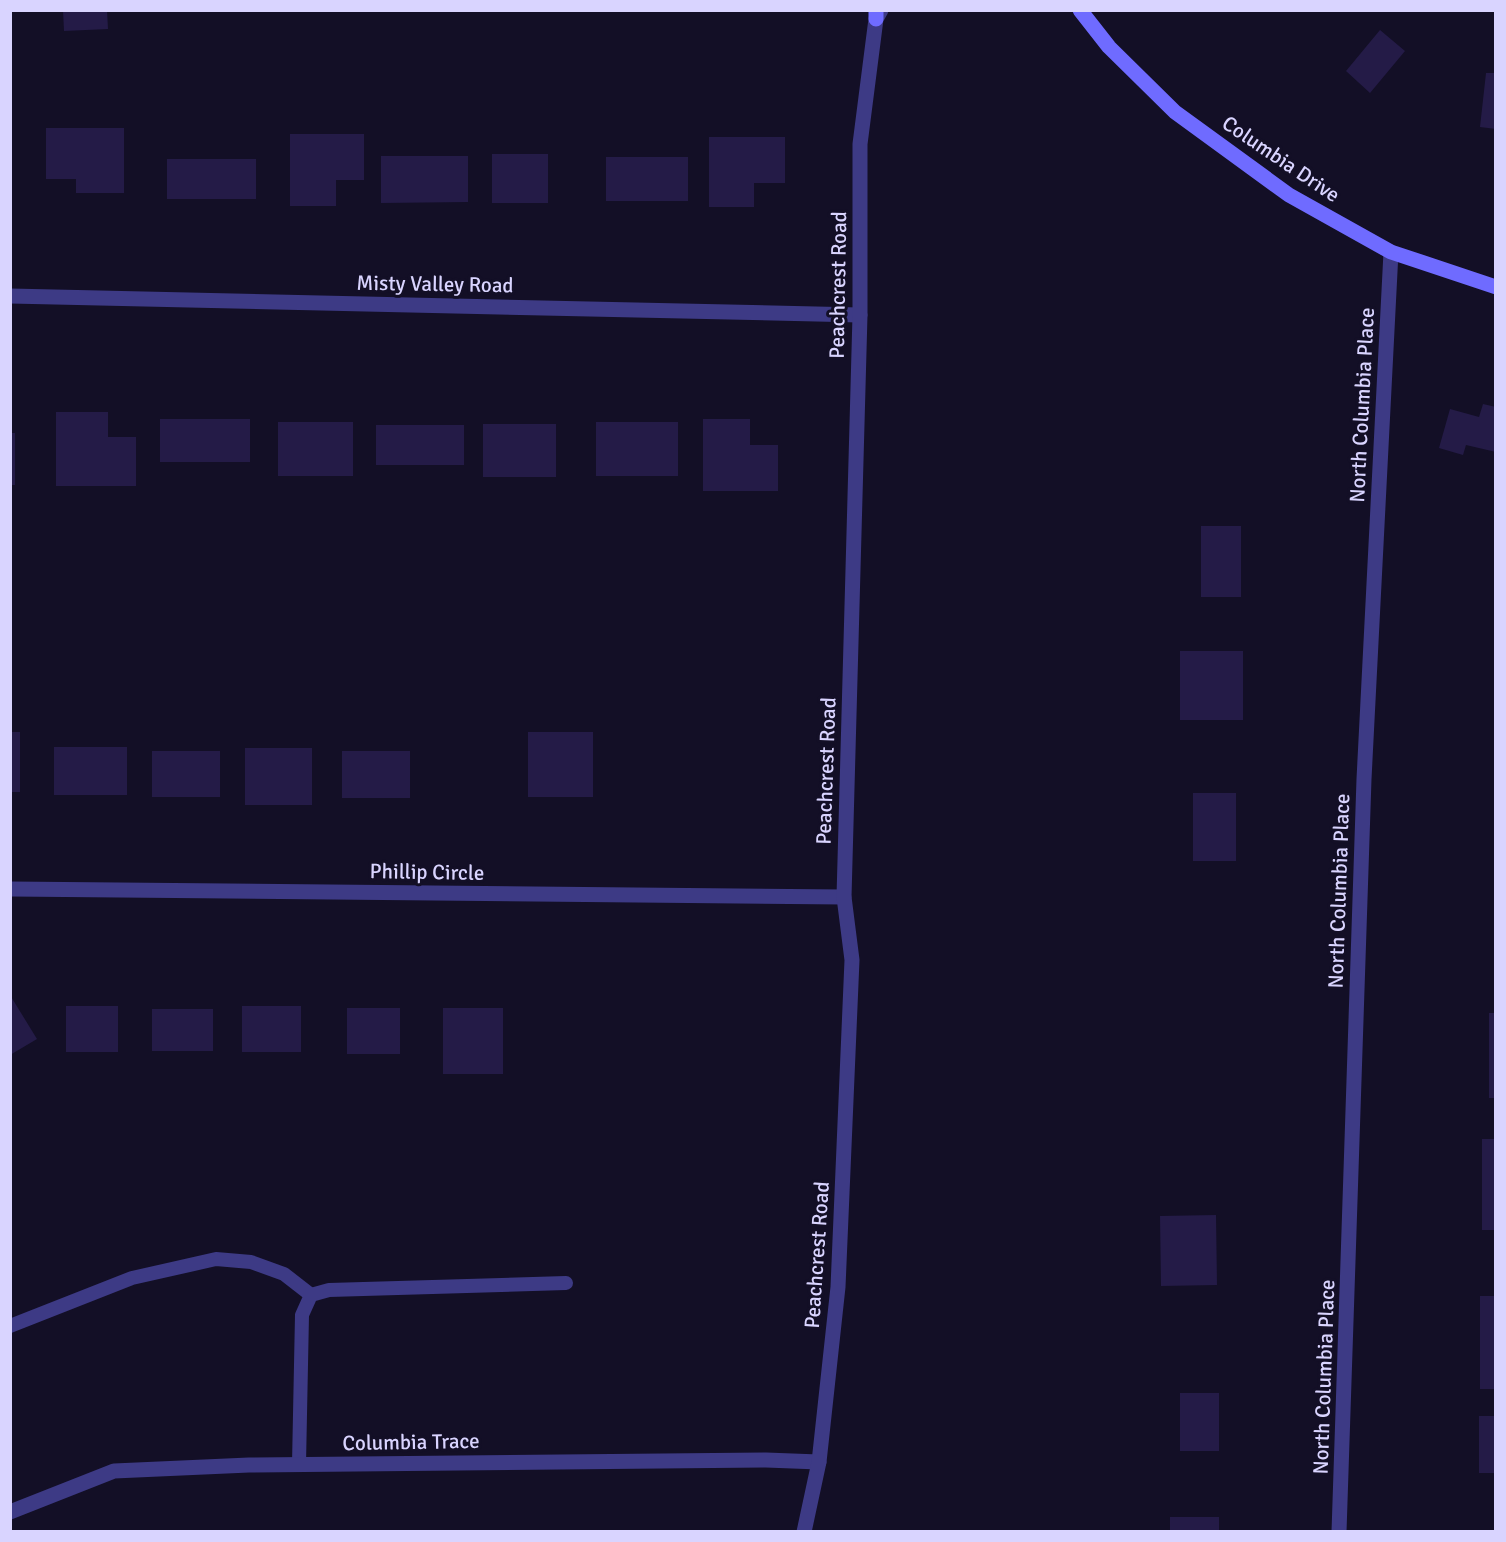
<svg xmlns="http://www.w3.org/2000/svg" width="1506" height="1542" font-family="Signika,sans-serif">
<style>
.building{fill:#241b47}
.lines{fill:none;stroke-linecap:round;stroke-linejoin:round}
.service{stroke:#3d3a85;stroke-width:14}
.minor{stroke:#3d3a85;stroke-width:15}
.tertiary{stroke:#3d3a85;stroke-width:15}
.secondary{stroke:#6f6bff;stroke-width:15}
.labels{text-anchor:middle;stroke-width:6;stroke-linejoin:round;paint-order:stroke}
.street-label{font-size:21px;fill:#d9d4ff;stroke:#130f26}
</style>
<rect width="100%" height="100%" fill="#130f26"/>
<path class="building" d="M63,10H107L108,29L64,31Z
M1380,30L1405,51L1370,93L1346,71Z
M1486,73H1496V129L1480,127Z
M46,128H124V193H76V179H46Z
M290,134H364V180H336V206H290Z
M709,137H785V183H754V207H709Z
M492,154H548V203H492Z
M381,156H468V202L381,203Z
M606,157H688V201H606Z
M167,159H256V199H167Z
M1483,404L1496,407V452L1466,445L1463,455L1439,448L1450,409L1479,417Z
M56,412H108V437H136V486H56Z
M160,419H250V462H160Z
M703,419H750V445H778V491H703Z
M278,422H353V476H278Z
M596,422H678V476H596Z
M483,424H556V477H483Z
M376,425H464V465H376Z
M10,433H15V485H10Z
M1201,526H1241V597H1201Z
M1180,651H1243V720H1180Z
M10,732H20V792H10Z
M528,732H593V797H528Z
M54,747H127V795H54Z
M245,748H312V805H245Z
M152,751H220V797H152Z
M342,751H410V798H342Z
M1193,793H1236V861H1193Z
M10,995L37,1039L10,1055Z
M66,1006H118V1052H66Z
M242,1006H301V1052H242Z
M347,1008H400V1054H347Z
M443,1008H503V1074H443Z
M152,1009H213V1051H152Z
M1489,1013H1496V1098H1489Z
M1482,1139H1496V1230H1482Z
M1216,1215L1217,1285L1161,1286L1160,1216Z
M1480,1296H1496V1389H1480Z
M1180,1393H1219V1451H1180Z
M1479,1416H1496V1473H1479Z
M1170,1517H1219V1532H1170Z"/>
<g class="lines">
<path class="service" d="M311,1295L329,1290L566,1283
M10,1326L132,1278L216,1259L251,1262L284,1274L311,1295L302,1315L299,1464"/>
<path class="minor" d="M10,296L860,315
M10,889L844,897
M10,1512L114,1471L249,1465L766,1460L819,1462
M1339,1532L1364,779L1391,252"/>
<path class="tertiary" d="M804,1532L819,1462L838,1287L852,960L844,897L860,315V144L876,19L881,10"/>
<path class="secondary" d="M876,10V19
M1080,10L1109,47L1175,112L1289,195L1391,252L1496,287"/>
</g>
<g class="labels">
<g class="street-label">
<text transform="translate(1281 159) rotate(34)" y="7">Columbia Drive</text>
<text transform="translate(435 284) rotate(1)" y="7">Misty Valley Road</text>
<text transform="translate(838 285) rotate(-89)" y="7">Peachcrest Road</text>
<text transform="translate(1362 405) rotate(-87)" y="7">North Columbia Place</text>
<text transform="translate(826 771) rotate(-88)" y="7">Peachcrest Road</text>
<text transform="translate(427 872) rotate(1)" y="7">Phillip Circle</text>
<text transform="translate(1339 891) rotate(-88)" y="7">North Columbia Place</text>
<text transform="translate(817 1255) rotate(-86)" y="7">Peachcrest Road</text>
<text transform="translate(1324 1377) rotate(-88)" y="7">North Columbia Place</text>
<text transform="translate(411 1442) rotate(-1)" y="7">Columbia Trace</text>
</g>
</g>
<rect width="1506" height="1542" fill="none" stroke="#d9d4ff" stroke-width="24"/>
</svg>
